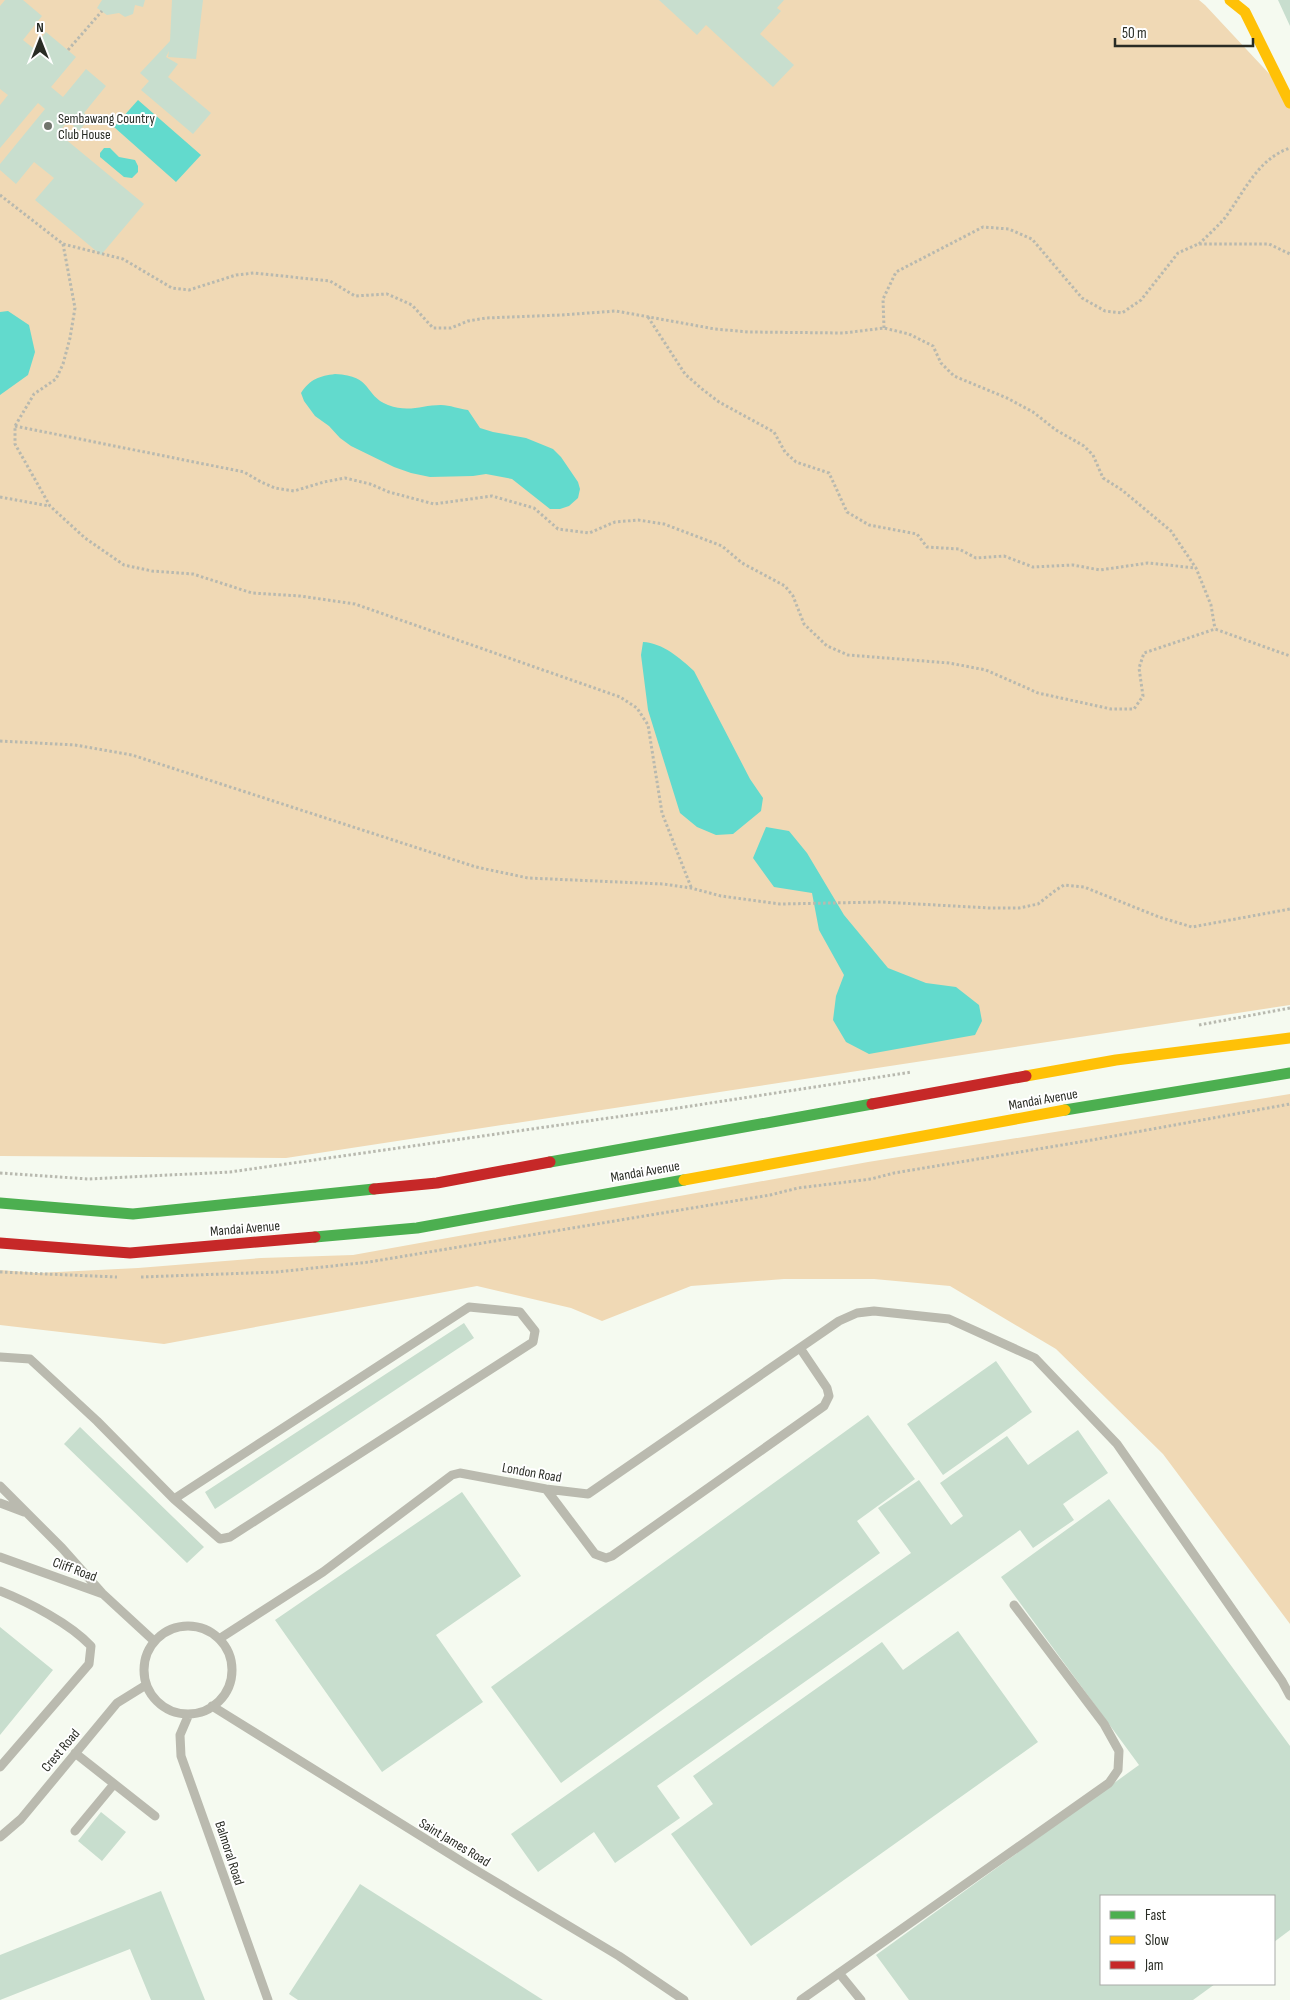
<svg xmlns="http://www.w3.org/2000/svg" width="1290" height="2000" font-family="'Sofia Sans Condensed',sans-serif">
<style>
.green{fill:#f0d9b5}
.water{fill:#62dacd}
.building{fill:#c8dece}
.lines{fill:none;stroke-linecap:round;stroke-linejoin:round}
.path{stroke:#b8b9af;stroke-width:3;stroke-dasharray:2.5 2.5;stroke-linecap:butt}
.lane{stroke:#babaaf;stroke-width:9}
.fast{stroke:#4caf50;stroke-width:11}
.slow{stroke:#ffc107;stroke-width:11}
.jam{stroke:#c62828;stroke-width:11}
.poi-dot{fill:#70746c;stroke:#fff;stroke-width:2}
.labels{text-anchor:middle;stroke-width:4;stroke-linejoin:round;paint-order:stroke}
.poi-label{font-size:14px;fill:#292c25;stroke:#fff;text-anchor:start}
.street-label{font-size:14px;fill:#292c25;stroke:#fff}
</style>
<rect width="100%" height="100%" fill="#f5faf0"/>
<path class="green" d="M0,0H1199L1205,5L1290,96V1005L286,1158L0,1156Z
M1290,1094V1624L1163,1454L1056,1349L950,1286L874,1279H784L691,1286L602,1321L571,1308L477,1286L164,1344L0,1325V1270L38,1273L138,1268L261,1258L353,1255L868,1162Z"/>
<path class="water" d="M138,100L201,155L176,182L114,127Z
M104,148H110L119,157L135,160L138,166V172L132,178L124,177L100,157V153Z
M8,311L29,325L35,352L28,375L0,395V312Z
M335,374C374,376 363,395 388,405C409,413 422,405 441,405C450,405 459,409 468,410L480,428L493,432L526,438L553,449L561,457L578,482L580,489L578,498L569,506L560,509H550L512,479L486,474L473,476L430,477L411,473L394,467L351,446L340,438L329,426L315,416L304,401L301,393C310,379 320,376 335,374Z
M643,642C663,643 680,658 694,671L750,779L763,798L761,811L733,834L716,835L697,827L680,813L648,710L641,655Z
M766,827L789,831L807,853L844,915L888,968L926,983L956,987L979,1005L982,1021L975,1035L869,1054L846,1042L833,1020L836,996L844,975L819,930L812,893L774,887L753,858Z"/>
<path class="building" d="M5,0H23L42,16L23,40L33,48L46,32L76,57L51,87L63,97L86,69L106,86L84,113L90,118L79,131L68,121L58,133L144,204L101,255L35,200L54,178L34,162L16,184L0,170V164L45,109L38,103L0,148V105L8,95L0,89V6Z
M102,0H145L143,7L135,5L133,14L125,17L119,13L107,15L97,8Z
M172,0H203L196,59L168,57L169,51L166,57L178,64L168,77L211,113L193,134L141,90L149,81L140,73L170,41Z
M659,0H784L777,8L781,11L760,34L794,65L773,87L706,25L697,35Z
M1278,0H1290V26Z
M464,1323L474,1338L215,1509L205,1492Z
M996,1361L1032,1412L943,1475L907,1424Z
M868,1415L915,1479L857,1521L880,1553L561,1783L491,1687Z
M80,1427L204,1547L187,1563L64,1444Z
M1078,1430L1108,1473L1063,1504L1074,1520L1033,1548L1020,1530L657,1786L680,1818L615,1863L594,1832L538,1872L511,1834L911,1553L878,1508L919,1480L951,1525L963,1516L940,1483L1007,1436L1028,1465Z
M462,1492L521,1576L436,1635L483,1702L382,1772L275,1620Z
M1109,1499L1290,1746V1930L1274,1942V1896H1101V1984H1215L1193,2000H909L876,1955L1139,1765L1001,1577Z
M0,1627L53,1670L0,1735Z
M958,1631L1038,1742L751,1946L671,1834L713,1804L693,1776L882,1642L903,1670Z
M101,1812L126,1832L102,1861L78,1841Z
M360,1884L543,2000H298L289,1994Z
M161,1891L205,2000H151L130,1949L0,2000V1955Z"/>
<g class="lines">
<path class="path" d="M68,50L102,11
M0,195L63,244L123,259L172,288L189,290L236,275L254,273L330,281L355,296L387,294L412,305L433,328H451L468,321L486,318L561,315L616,311L715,329L749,332L844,333L884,328L909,334L933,346L941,363L954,376L1007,398L1033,412L1056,430L1084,446L1093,455L1103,478L1122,490L1171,531L1196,568L1211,605L1215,629
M63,244L75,308L70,338L63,364L56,379L34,394L15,426V444L50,506L85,538L124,565L152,571L193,574L252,593L300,596L355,604L620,697L637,708L648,725L662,813L691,887
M1199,244C1207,236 1216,228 1224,219C1244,193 1257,159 1290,148
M648,317L685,374L702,389L719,402L774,432L785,452L796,462L829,473L847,512L869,525L917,534L927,547L959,549L976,558L1004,556L1033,567L1073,565L1100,570L1148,563L1196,568
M884,328L883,299L896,272L983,227L1009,229L1032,239L1082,298L1105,311L1122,313L1141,300L1178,253L1198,244H1269L1290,254
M15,426L244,472L261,482L275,488L294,491L324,482L345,478L370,484L389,492L434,504L492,496L534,508L558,529L589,533L615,522L638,520L664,524L722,546L742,563L785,586L793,596L804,624L827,646L848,655L949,663L986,670L1038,693L1111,709H1134L1143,696L1139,668L1144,653L1215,629L1290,656
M0,497L49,506
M0,741L75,745L132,755L476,867L528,878L663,884L691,888L721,896L780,904L881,902L990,908H1019L1038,904L1056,890L1064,885L1084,887L1159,917L1192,927L1290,909
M1199,1025L1290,1008
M0,1173L89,1179L230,1172L665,1110L912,1072
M0,1272L117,1277
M141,1277L277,1272L369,1262L770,1195L798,1188L871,1179L894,1173L1092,1140L1290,1104"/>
<path class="lane" d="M0,1357L30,1359L97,1421L174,1499L220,1539L230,1537L533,1342L535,1331L520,1312L469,1307L174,1499
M0,1486L62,1548L102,1593
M546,1489L595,1554L606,1558L612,1556L824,1406L829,1396L827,1388L800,1348
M0,1503L24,1512
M0,1557L103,1594L154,1641
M0,1591C30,1603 69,1623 91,1646L89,1664L0,1767
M144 1670a44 44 0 1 1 88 0a44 44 0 1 1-88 0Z
M219,1639L323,1572L452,1475L460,1473L546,1489L588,1494L839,1321L857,1313L874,1311L949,1319L1035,1358L1117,1444L1282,1681L1290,1696
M212,1706L469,1866L619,1956L684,2000
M189,1714L180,1735L181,1756L268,2000
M75,1753L155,1816
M75,1831L114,1784
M0,1837L21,1819L117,1703L146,1685
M839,1973L861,2000
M801,2000L1109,1783L1118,1770L1119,1751L1104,1724L1014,1605"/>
<path class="fast" d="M1065,1110L1290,1073
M550,1162L872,1104
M0,1203L133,1214L374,1189
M315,1237L417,1228L684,1180"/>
<path class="slow" d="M1230,0L1245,12L1290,103
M1026,1076L1116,1060L1290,1038
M684,1180L1065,1110"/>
<path class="jam" d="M872,1104L1026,1076
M374,1189L437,1183L550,1162
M0,1243L130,1253L315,1237"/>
</g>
<circle class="poi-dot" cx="48" cy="126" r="5"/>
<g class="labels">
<g class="poi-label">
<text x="58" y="123">Sembawang Country<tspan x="58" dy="16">Club House</tspan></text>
</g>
<g class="street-label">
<text transform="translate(1043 1099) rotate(-10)" y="5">Mandai Avenue</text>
<text transform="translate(645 1171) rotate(-10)" y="5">Mandai Avenue</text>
<text transform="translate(245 1228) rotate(-5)" y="5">Mandai Avenue</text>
<text transform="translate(532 1472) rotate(10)" y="5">London Road</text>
<text transform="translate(75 1569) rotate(20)" y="5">Cliff Road</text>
<text transform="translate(60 1750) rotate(-50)" y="5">Crest Road</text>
<text transform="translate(455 1842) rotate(31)" y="5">Saint James Road</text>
<text transform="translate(230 1853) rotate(72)" y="5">Balmoral Road</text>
</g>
</g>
<rect x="1100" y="1895" width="175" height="90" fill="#ffffff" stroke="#a9aba8"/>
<rect x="1110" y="1911" width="25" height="8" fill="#4caf50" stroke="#a9aba8"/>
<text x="1145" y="1920" font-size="15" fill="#292c25">Fast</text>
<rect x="1110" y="1936" width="25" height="8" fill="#ffc107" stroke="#a9aba8"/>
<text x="1145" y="1945" font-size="15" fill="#292c25">Slow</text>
<rect x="1110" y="1961" width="25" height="8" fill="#c62828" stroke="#a9aba8"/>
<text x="1145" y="1970" font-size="15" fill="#292c25">Jam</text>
<g transform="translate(40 40)" stroke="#ffffff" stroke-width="4" paint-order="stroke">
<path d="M0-4L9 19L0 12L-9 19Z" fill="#292c25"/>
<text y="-8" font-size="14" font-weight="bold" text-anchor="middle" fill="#292c25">N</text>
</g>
<path d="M1115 38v8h138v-8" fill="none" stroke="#292c25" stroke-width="2.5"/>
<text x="1122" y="38" font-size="15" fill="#292c25" stroke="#ffffff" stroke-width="4" paint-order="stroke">50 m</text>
</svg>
